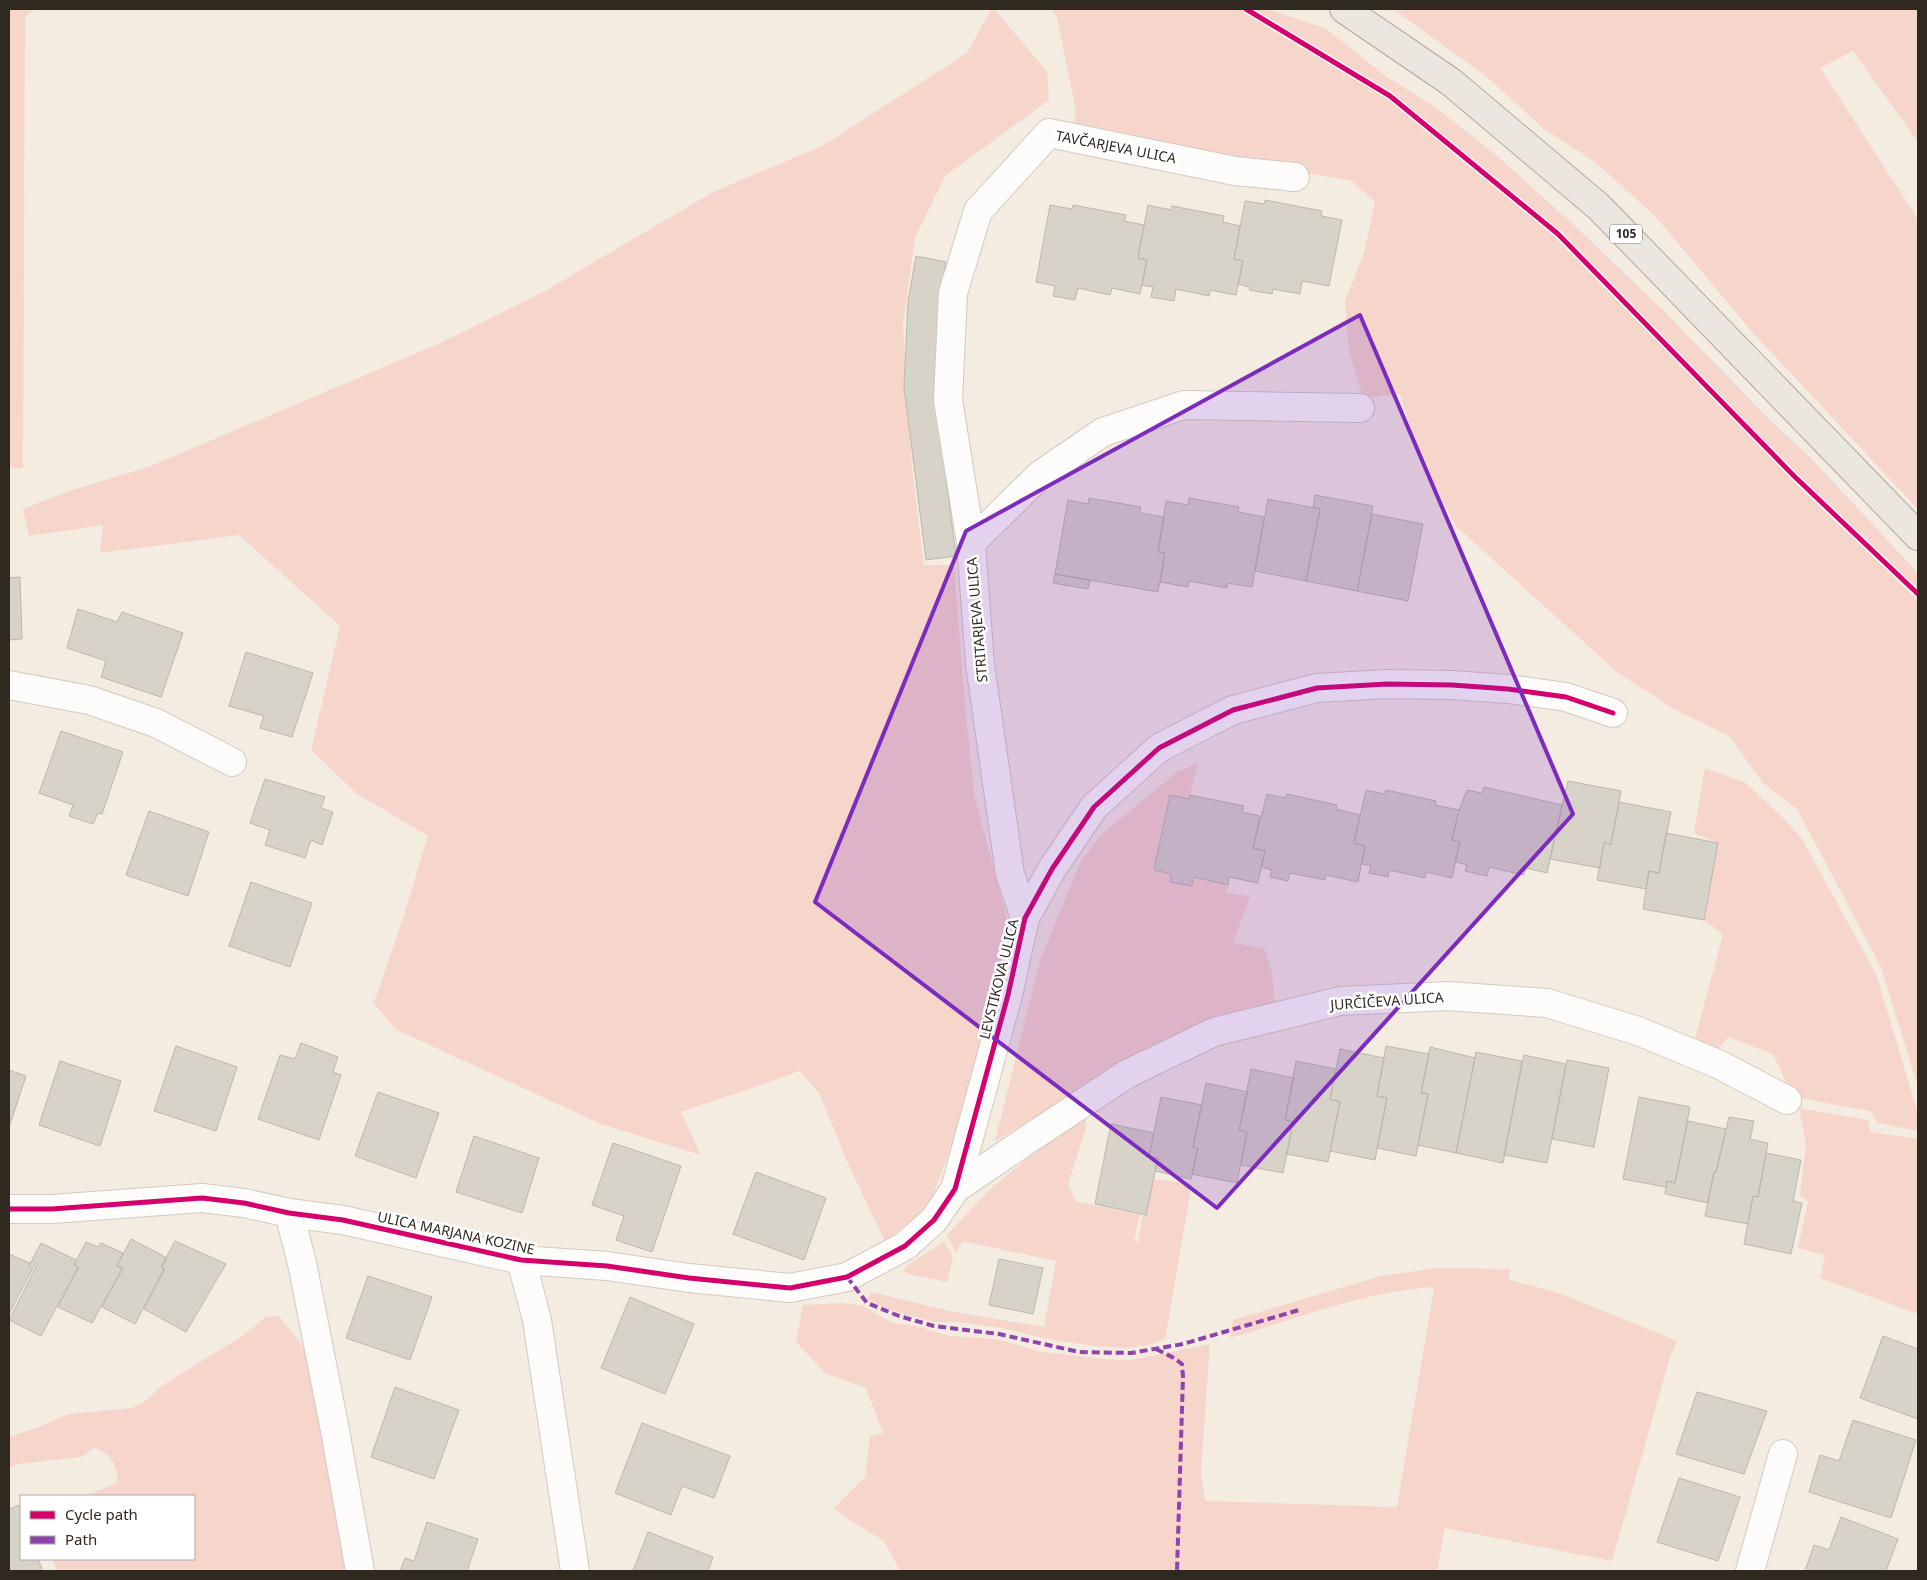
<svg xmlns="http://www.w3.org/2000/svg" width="1927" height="1580" font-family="'Noto Sans',sans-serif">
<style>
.green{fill:#f6d5ca}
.building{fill:#d8d3c8;stroke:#bcb7ad}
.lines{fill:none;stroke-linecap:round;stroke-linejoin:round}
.minor-casing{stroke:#d1cac1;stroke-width:30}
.major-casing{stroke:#b4a69a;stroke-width:30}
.minor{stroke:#fdfcfa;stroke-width:28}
.major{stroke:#ece6e1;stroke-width:28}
.quiet{stroke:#8e44ad;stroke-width:4;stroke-dasharray:8 4;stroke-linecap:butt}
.cycleway-casing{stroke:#fff;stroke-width:8}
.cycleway{stroke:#d6006c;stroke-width:5}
.marked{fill:#7b2cbf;fill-opacity:0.2;stroke:#7b2cbf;stroke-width:4;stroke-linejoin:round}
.labels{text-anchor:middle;stroke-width:5;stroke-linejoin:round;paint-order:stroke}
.shield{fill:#fff;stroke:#6e6963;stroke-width:1}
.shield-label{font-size:12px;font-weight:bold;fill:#302920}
.street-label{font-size:14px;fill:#302920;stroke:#fff}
</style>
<rect width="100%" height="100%" fill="#f4ece1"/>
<path class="green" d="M9,9H35L25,17L23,468L14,469L9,464Z
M991,9H994L1047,71L1049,100L945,176L915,238L903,325L912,467L924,565H954L965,705L974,794L1007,919L1003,953L990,995L974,1072L960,1114L954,1139L933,1195L920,1214L885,1241L849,1166L819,1093L799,1071L744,1091L681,1112L701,1155L601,1124L395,1029L374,1003L403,918L428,836L356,793L311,750L340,626L239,535L100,553L103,525L29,536L23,509L66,492L151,466L438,344L545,291L713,192L822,146L967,53Z
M1052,9H1268L1325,28L1387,77L1434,106L1496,155L1575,226L1666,313L1770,420L1810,457L1918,573V1087L1881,967L1797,809L1763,783L1729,736L1674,709L1618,673L1456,526L1420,459L1400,394L1363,398L1349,351L1345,301L1364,253L1375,202L1352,181L1073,132L1076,111L1057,18Z
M1393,9H1918V142L1853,51L1820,68L1918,219V509L1754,334L1655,216L1595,162L1543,128L1487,77Z
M1198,763L1189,799L1170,795L1154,870L1171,874L1170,882L1192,886L1194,877L1228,885L1226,893L1250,896L1233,943L1264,948L1272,973L1275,1007L1133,1061L995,1141L1040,960L1081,861L1102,834L1177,772Z
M1705,768L1746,783L1783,818L1802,839L1876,974L1918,1113V1131L1878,1123L1870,1111L1793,1097L1773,1054L1728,1037L1712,1057L1692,1050L1723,934L1704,920L1718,843L1694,833Z
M1799,1108L1868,1120L1870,1132L1918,1139V1314L1820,1278L1825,1255L1798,1248L1808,1201L1800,1196L1806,1145Z
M1086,1116V1128L1068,1185L1077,1202L1140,1214L1134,1241L1138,1242L1143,1214H1146L1153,1179L1192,1184L1165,1339L1143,1346L1125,1348L1092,1346L1042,1338L1002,1328L958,1322H935L899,1313L867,1300L871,1292L954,1312L1044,1327L1056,1261L962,1241L956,1253L947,1235L988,1191L1028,1158Z
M944,1241L953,1257L947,1282L909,1274L903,1271L907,1266Z
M1436,1268L1511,1269L1508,1279L1564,1295L1677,1341L1670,1357L1612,1561L1445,1528L1437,1571H900L884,1541L833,1509L865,1477L870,1436L883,1433L866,1388L825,1373L796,1342L803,1305L843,1303L863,1306L891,1322L920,1327L949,1336L996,1339L1043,1352L1103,1359L1131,1360L1210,1344L1201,1472L1205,1501L1397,1507L1434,1287C1365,1291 1296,1319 1230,1338L1233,1320L1381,1276Z
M279,1316L306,1351L348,1571H57L53,1559H194V1496H86L118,1482C116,1464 112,1453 94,1448L82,1457L17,1464L9,1469V1437L39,1427L69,1414L132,1408L147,1400L160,1387L242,1336L266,1317Z"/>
<path class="building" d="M1265,200L1322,211L1321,216L1342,220L1329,286L1302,281L1300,294L1273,289L1272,294L1249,290L1250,287L1238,284L1243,261L1234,259L1245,201L1264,204Z
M1050,205L1072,209L1073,205L1126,215L1124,221L1144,225L1138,258L1147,260L1140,294L1112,288L1110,295L1078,288L1075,300L1053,296L1055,286L1036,282Z
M1148,205L1171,210L1172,206L1224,216L1223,222L1240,226L1234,259L1243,261L1236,295L1210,290L1209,296L1176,289L1174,301L1151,297L1153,287L1142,285L1147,260L1138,258Z
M916,256L946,262L939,306L934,385L956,556L926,560L904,387L908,301Z
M1315,495L1373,506L1357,591L1306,581L1320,509L1313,508Z
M1089,498L1141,507L1140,513L1164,517L1158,552L1165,553L1158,592L1055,574L1068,500L1088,504Z
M1189,498L1239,507L1238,512L1264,517L1252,587L1228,583L1227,588L1189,581L1188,587L1160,582L1165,553L1158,552L1166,501L1188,505Z
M1268,499L1320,509L1306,581L1255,571Z
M1372,514L1423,524L1408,601L1357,591Z
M1055,574L1090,580L1088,589L1053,583Z
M20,577L22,639L9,640V578Z
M78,609L117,622L122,612L183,633L161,697L101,677L106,661L67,648Z
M246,652L313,673L292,737L260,728L264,716L229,706Z
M61,731L123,752L102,814L98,813L93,824L69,816L73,805L39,793Z
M265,779L325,797L321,808L333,812L322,845L311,840L305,858L265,845L270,830L250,823Z
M1568,781L1621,791L1611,844L1604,843L1600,868L1550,859Z
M1484,787L1562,805L1547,873L1526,868L1524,875L1489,867L1487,876L1465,871L1467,865L1455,862L1460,842L1452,840L1459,810L1467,790L1482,793Z
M1366,790L1384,794L1386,790L1436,801L1435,805L1459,810L1452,840L1460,842L1452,878L1426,872L1425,878L1389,870L1388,877L1369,873L1371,866L1362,864L1365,846L1354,843Z
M1267,794L1285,798L1287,794L1337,805L1336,809L1360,815L1354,843L1365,846L1358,882L1326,875L1325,880L1290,873L1288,881L1270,877L1272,870L1261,867L1265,851L1253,848Z
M1170,795L1189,799L1190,795L1244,806L1242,812L1260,816L1253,848L1265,851L1258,883L1229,877L1228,885L1194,877L1192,886L1170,882L1171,874L1154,870Z
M1619,802L1671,812L1659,873L1649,871L1646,889L1597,880L1604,843L1611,844Z
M149,811L209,832L188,896L126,875Z
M1666,833L1718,843L1704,920L1643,909L1649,871L1659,873Z
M251,882L312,903L290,967L229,946Z
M301,1043L338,1057L333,1072L341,1075L319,1140L258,1119L280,1055L295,1059Z
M176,1046L237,1067L216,1131L154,1111Z
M1386,1046L1429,1054L1421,1093L1428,1094L1416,1156L1377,1148L1387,1098L1377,1096Z
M1430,1047L1475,1058L1456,1153L1418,1145L1428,1094L1421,1093Z
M1340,1049L1384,1058L1377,1096L1387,1098L1375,1160L1330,1151L1340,1102L1330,1099Z
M1476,1052L1522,1061L1503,1163L1456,1153Z
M1524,1055L1566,1064L1547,1163L1504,1155Z
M1567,1060L1609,1068L1594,1147L1552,1139Z
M60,1061L121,1081L100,1146L39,1125Z
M1296,1061L1336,1069L1330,1099L1340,1102L1328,1162L1287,1154L1293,1122L1285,1120Z
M1251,1069L1294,1078L1285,1120L1293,1122L1283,1173L1241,1165L1247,1132L1239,1130Z
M9,1070L26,1076L9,1127Z
M1206,1083L1248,1092L1239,1130L1247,1132L1237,1183L1192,1174L1198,1148L1193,1147Z
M378,1092L439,1113L416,1178L355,1156Z
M1161,1097L1202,1105L1193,1147L1198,1148L1191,1179L1155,1171L1158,1158L1149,1157Z
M1639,1097L1690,1107L1675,1183L1667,1181L1666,1187L1623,1179Z
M1729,1117L1754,1121L1750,1139L1768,1143L1758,1197L1753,1196L1748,1224L1705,1216L1714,1172H1716Z
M1688,1121L1726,1129L1716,1172H1714L1708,1203L1665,1194L1667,1181L1675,1183Z
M1111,1124L1154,1133L1149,1157L1158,1158L1146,1215L1095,1204Z
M474,1136L539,1158L522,1213L456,1192Z
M613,1143L681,1166L652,1252L616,1240L624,1216L592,1205Z
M1766,1153L1801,1160L1793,1201L1802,1203L1791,1254L1744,1244L1753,1196L1758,1197Z
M756,1172L826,1198L804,1260L733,1234Z
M131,1239L167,1258L161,1268L164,1269L135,1324L102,1307L123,1268L117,1266Z
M175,1241L226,1264L186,1332L144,1309L165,1269L161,1267Z
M86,1242L98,1247L101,1243L123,1253L117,1266L122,1269L92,1323L58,1307L79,1267L74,1265Z
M41,1243L76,1260L74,1265L78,1267L41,1336L9,1320L36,1267L30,1264Z
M9,1254L30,1263L29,1266L33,1268L9,1314Z
M999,1259L1043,1268L1033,1314L989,1305Z
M368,1276L432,1297L410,1360L346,1338Z
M630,1297L694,1324L665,1394L601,1368Z
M1883,1336L1918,1349V1419L1860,1398Z
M395,1387L459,1410L434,1479L371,1457Z
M1697,1392L1767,1411L1744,1474L1676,1454Z
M1853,1420L1916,1440L1891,1518L1809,1492L1820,1455L1839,1461Z
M642,1423L730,1456L714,1498L682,1486L671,1515L615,1493Z
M1679,1478L1740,1497L1718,1561L1657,1542Z
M19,1505L21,1512V1559H38L43,1571H9V1509Z
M1841,1517L1898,1539L1886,1571H1805L1814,1545L1829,1550Z
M427,1522L478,1539L467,1571H400L405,1558L414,1561Z
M648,1532L713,1557L708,1571H633Z"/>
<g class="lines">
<g class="minor-casing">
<path id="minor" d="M971,543L948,400L953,293L978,211L1049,133L1235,171L1295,177
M9,685L89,700L156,723L232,762
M1025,918L1010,874L980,664L971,543L1040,475L1103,432L1184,405L1360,408
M955,1189L1033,1136L1127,1074L1214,1032L1340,1001L1448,996L1547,1003L1638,1031L1718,1064L1787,1100
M9,1209H52L202,1198L244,1203L289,1213L343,1220L521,1260L607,1266L689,1278L790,1288L847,1277L905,1246L934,1220L955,1189L1008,995L1025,918L1052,869L1094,807L1159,748L1233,710L1317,688L1387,684L1452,685L1508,689L1566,697L1613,713
M289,1213L302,1263L334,1425L360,1571
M521,1260L537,1320L575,1571
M1750,1571L1783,1454"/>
</g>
<g class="major-casing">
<path id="major" d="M1344,9L1451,82L1599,207L1918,536"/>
</g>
<use href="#minor" class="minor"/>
<use href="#major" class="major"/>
<path class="quiet" d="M847,1277L867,1303L899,1316L934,1326L999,1334L1079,1352L1131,1353L1183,1344L1299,1310
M1156,1349L1174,1358L1182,1364L1183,1376L1177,1571"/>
<g class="cycleway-casing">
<path id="cycleway" d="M1246,9L1390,96L1558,234L1794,476L1918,594
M9,1209H52L202,1198L244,1203L289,1213L343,1220L521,1260L607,1266L689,1278L790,1288L847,1277L905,1246L934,1220L955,1189L1008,995L1025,918L1052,869L1094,807L1159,748L1233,710L1317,688L1387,684L1452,685L1508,689L1566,697L1613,713"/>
</g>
<use href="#cycleway" class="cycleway"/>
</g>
<path class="marked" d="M1360,315L1573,814L1217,1208L815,902L966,531Z"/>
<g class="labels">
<rect class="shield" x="1610" y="224.5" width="32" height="19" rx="4"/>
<g class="shield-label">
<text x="1626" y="238">105</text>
</g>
<g class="street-label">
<text transform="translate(1116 147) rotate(11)" y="5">TAVČARJEVA ULICA</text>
<text transform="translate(977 620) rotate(-95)" y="5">STRITARJEVA ULICA</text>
<text transform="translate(999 979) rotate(-76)" y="5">LEVSTIKOVA ULICA</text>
<text transform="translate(1387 1001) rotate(-4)" y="5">JURČIČEVA ULICA</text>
<text transform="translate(456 1233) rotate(12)" y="5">ULICA MARJANA KOZINE</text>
</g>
</g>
<rect width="1927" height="1580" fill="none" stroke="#302920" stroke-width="20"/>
<rect x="20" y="1495" width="175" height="65" fill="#ffffff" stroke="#aca9a6"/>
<rect x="30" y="1511" width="25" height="8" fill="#d6006c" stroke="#aca9a6"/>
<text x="65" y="1520" font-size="15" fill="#302920">Cycle path</text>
<rect x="30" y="1536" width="25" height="8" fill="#8e44ad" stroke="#aca9a6"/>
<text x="65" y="1545" font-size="15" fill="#302920">Path</text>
</svg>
